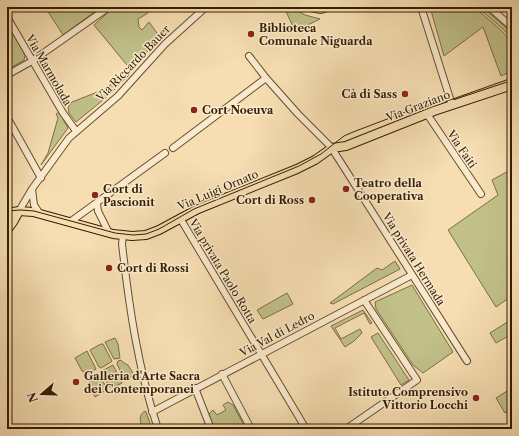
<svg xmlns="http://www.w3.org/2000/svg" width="519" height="436" font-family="'Libre Caslon Text',serif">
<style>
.green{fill:#c1c089;stroke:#7c6e46}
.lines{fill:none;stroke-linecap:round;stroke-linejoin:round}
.minor-casing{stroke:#664d2e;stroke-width:8}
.major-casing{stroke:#361d02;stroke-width:10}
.minor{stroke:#f9eacd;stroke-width:6}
.major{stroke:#f6deb2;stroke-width:8}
.tram{stroke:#361d02;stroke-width:1}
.poi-dot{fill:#8f2418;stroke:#f9eacd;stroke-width:1.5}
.labels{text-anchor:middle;stroke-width:3;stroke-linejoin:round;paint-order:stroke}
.poi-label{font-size:11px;font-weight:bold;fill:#361d02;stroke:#f9eacd;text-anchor:start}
.street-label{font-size:11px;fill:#361d02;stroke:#f9eacd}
</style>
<rect width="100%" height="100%" fill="#f6deb2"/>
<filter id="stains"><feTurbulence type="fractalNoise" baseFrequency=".005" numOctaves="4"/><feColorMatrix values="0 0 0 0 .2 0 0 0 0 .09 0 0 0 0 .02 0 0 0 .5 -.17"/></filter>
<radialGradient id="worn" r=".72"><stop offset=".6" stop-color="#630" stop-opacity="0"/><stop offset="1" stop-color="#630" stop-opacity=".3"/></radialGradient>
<path class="green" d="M45,7H94L97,10L63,35Z
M114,7H142L148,13L138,19L139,27L142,30L149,22L160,37L131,70L94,25Z
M284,7H290L305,15L320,19L295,31Z
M430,7H474L502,31L512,43V71L501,76L483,27L444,56Z
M477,7H483L512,33V39L503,29Z
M14,35L25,55L24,60L7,70V39Z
M128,72L130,74L108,96L76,122L69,113L68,107L72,102L105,89Z
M59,112L68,128L41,165L48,153L58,118L56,114Z
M512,169V302L509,298L496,307L448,230L498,195L492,180Z
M395,261L400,269L333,304L330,303L377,268L382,270Z
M412,285L453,352L423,373L413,365L376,309L375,302Z
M287,293L293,304L263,319L257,310Z
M363,310L372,323L370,324L364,313L335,328L341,339L360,329L362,333L354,341L345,347L331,326Z
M509,321L512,325V334L496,343L490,333Z
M378,333L409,380L401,385L371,337Z
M115,338L118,344L120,358L114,359L105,342Z
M101,344H103L112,361L111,362L101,368L99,367L90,350Z
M87,351L96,369L88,374L82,371L75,358Z
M121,360L124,363L128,365L134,375L125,381L117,364L118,361Z
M113,365L122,383L112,388L109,386L102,373V371Z
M97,373L99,374L106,387L105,391L95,397L89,384L90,378Z
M512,388V409L505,413L496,398Z
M228,402L233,405L246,429H214L209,414L213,410L217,415L226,410L223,405Z
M145,411L146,412L152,429H143C140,423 138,415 145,411Z"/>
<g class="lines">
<g class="minor-casing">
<path id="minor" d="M305,7L321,10L330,7
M421,7L452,105
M489,7L512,27
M7,17L63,113L76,131
M249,56L266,78L298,114L331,147L467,361
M7,75L32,61L109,7
M427,114L481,194
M7,117L41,178
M173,148L266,78
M32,189L34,205L40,214
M97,204L98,211L109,233
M19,211L32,189L69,138L118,96L165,44L206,7
M180,218L306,429
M70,222L165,153
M123,235L122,244C129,306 138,369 158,429
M222,374L251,429
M195,388L211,429
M152,412L412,275
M346,429L417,380L364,300"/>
</g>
<g class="major-casing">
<path id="major" d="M7,213L19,211L33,212L113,234L132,236L146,235L159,230L198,209L297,169L315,160L332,148L346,146L434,111L512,85
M7,230L13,222L19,211"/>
</g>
<use href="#minor" class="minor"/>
<use href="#major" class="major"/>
<path class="tram" d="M7,211L20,210L34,211L115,233L133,235L146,234L159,229L194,209L299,166L321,154L344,136L353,132L411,110L450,100L512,78"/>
</g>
<g class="poi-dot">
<circle cx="251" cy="34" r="4"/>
<circle cx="405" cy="94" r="4"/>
<circle cx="194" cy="110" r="4"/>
<circle cx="346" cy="189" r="4"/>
<circle cx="95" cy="195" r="4"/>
<circle cx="312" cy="200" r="4"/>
<circle cx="109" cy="268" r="4"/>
<circle cx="76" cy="382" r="4"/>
<circle cx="476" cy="398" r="4"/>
</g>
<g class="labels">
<g class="poi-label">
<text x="259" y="32">Biblioteca<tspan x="259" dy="13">Comunale Niguarda</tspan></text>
<text x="397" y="98" text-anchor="end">Cà di Sass</text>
<text x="202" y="114">Cort Noeuva</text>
<text x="354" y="187">Teatro della<tspan x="354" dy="13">Cooperativa</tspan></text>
<text x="103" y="193">Cort di<tspan x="103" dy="13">Pascionit</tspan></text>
<text x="304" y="204" text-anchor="end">Cort di Ross</text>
<text x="117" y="272">Cort di Rossi</text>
<text x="84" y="380">Galleria d'Arte Sacra<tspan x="84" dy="13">dei Contemporanei</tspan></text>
<text x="468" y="396" text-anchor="end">Istituto Comprensivo<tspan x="468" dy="13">Vittorio Locchi</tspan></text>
</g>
<g class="street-label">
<text transform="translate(133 63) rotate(-46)" y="4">Via Riccardo Bauer</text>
<text transform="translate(49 70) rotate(60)" y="4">Via Marmolada</text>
<text transform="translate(418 106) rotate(-21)" y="4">Via Graziano</text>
<text transform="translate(462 149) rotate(56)" y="4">Via Faiti</text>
<text transform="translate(218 190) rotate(-23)" y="4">Via Luigi Ornato</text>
<text transform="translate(414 259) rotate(58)" y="4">Via privata Hermada</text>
<text transform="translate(223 271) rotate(59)" y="4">Via privata Paolo Rotta</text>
<text transform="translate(277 334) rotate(-28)" y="4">Via Val di Ledro</text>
</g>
</g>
<rect width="519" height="436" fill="none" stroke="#f6deb2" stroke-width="24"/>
<rect x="8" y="8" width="503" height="420" fill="none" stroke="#361d02" stroke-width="2"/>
<rect x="12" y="12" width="495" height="412" fill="none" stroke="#361d02"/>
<g transform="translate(42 394) rotate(250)" stroke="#f9eacd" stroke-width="3" paint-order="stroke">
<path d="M0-3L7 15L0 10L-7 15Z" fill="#361d02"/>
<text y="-6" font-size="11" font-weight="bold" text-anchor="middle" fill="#361d02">N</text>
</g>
<rect width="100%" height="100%" filter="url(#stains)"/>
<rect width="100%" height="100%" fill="url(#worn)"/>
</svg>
